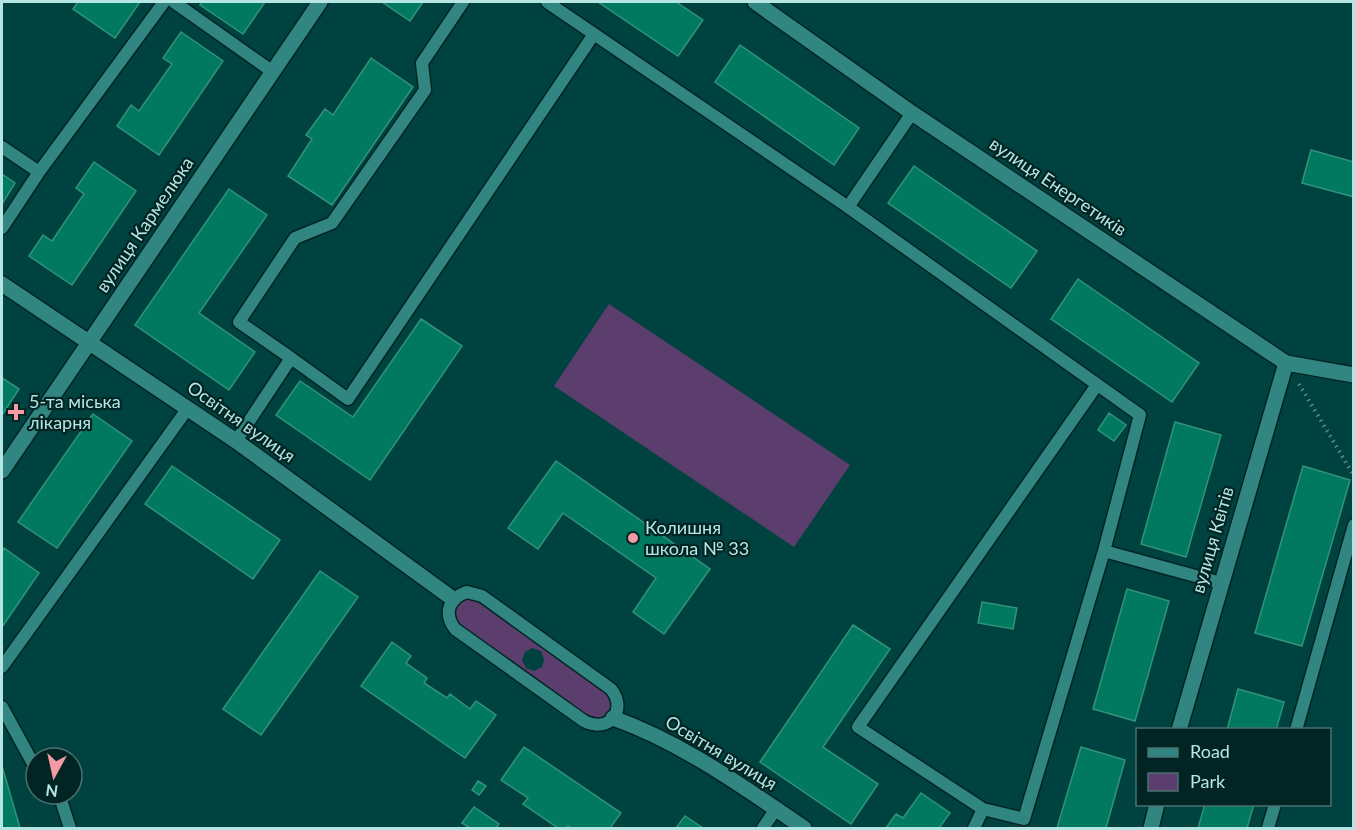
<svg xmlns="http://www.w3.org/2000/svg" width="1355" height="830" font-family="Lato,sans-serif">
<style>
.green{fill:#5c3e6e;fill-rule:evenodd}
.building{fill:#007960;stroke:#319479;stroke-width:1.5}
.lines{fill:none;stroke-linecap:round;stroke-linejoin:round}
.service-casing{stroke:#022524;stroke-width:15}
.minor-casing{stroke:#022524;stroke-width:18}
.path{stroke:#538d8b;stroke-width:4;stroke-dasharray:1.5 4.5;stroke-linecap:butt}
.service{stroke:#328682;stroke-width:12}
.minor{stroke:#328682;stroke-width:15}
.poi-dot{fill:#f49aa5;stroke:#022524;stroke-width:2}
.labels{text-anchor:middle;stroke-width:4.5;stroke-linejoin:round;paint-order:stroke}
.street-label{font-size:18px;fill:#b5e6e3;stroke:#022524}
.poi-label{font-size:18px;fill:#b5e6e3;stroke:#022524;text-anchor:start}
</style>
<rect width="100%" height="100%" fill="#004240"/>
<path class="green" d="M609,304L850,465L794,547L554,386Z
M468,599L478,602L607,694L611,704L608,714L598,719L588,716L460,624C452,614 454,602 468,599ZM532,648L541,651L544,659L542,667L534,671L526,668L522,660L525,652Z"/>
<path class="building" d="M78,2H140L115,38L73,9Z
M203,2H265L243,34L200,5Z
M382,2H423L410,21Z
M598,2H676L703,20L678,56Z
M181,32L223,61L159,155L117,126L131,105L139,111L172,64L163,58Z
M740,45L859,128L834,165L715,82Z
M371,58L413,87L332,205L288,176L312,139L306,135L325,109L333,115Z
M1311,150L1354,162V197L1302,183Z
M94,162L136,191L72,285L29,256L43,235L52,241L84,194L76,188Z
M914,166L1037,251L1011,288L888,203Z
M2,174L15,183L2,204Z
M229,189L267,215L199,313L255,352L229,390L135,325Z
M1078,279L1199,363L1172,402L1051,319Z
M421,319L462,346L370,480L276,415L300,381L353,417Z
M2,378L19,389L2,415Z
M1109,413L1126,425L1114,441L1098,430Z
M93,414L132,441L57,548L18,522Z
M1175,422L1221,435L1186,557L1141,544Z
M556,461L710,569L664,634L633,612L656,578L563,513L538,549L508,528Z
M172,466L280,540L253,579L145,504Z
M1303,466L1350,480L1302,646L1255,633Z
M4,548L39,573L2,627V552Z
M320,571L358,597L261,735L223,709Z
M1127,589L1169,601L1135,721L1093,709Z
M982,602L1017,608L1013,629L978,623Z
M853,625L890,649L823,747L878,784L851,824L760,762Z
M392,642L411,656L406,663L427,678L424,683L447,698L450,694L470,709L476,701L496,715L465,758L361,686Z
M1238,689L1284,702L1276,730H1227Z
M524,747L621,813L610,828H571L568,826L567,828H558L523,804L528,798L501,780Z
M1081,747L1125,760L1106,828H1057Z
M2,766L20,828H2Z
M478,781L486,786L479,795L472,790Z
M921,793L950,813L939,828H886L896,814L903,818Z
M1205,804H1254L1247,828H1198Z
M474,807L499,824L496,828H470L462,823Z
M685,816L703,828H676Z"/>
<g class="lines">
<g class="service-casing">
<path id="service" d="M174,2L273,72
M547,2L848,207
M912,113L848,207L1140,415L1104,551
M2,147L39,172
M2,228L39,172L164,2
M291,358L348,399L594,34
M236,441L291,358L239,322L295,238L332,223L425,90L422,63L463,2
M467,592L482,596L611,689C628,710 609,734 584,721L455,629C443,613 449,598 467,592Z
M2,667L188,408
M2,707L36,769
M1296,730L1354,525
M59,794L70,828
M983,809L858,727L1097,385
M763,828L776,809
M974,828L983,809L1024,819L1104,551L1221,583
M1268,828L1275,804"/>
</g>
<g class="minor-casing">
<path id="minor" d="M755,2L912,113L1286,363L1354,375
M2,284L236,441L453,599
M2,471L320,2
M613,718C683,743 743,787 804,828
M1179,730L1286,363
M1151,828L1157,804"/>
</g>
<path class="path" d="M1299,384L1354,476"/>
<use href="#service" class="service"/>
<use href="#minor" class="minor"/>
</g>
<g class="poi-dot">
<path d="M13 403h6v6h6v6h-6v6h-6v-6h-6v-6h6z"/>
<circle cx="633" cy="538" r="6"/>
</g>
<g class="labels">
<g class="street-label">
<text transform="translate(1058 187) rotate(34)" y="6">вулиця Енергетиків</text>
<text transform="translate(145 225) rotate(-56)" y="6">вулиця Кармелюка</text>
<text transform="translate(241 422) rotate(35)" y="6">Освітня вулиця</text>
<text transform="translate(1213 540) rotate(-74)" y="6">вулиця Квітів</text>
<text transform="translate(721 753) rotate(31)" y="6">Освітня вулиця</text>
</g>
<g class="poi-label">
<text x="29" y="408">5-та міська<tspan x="29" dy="21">лікарня</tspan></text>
<text x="645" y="534">Колишня<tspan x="645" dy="21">школа № 33</tspan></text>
</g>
</g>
<rect width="1355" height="830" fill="none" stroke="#b5e6e3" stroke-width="6"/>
<rect x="1136" y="728" width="195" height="78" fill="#022524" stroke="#4a7270" stroke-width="1.5"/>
<rect x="1148" y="748" width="30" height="9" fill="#328682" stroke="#4a7270" stroke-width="1.5"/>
<text x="1190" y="758" font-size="18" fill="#b5e6e3">Road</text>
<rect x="1148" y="773" width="30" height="18" fill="#5c3e6e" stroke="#4a7270" stroke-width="1.5"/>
<text x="1190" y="788" font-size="18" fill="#b5e6e3">Park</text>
<g transform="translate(54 776) rotate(188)"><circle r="28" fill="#022524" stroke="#4a7270" stroke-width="1.5"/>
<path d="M0-4.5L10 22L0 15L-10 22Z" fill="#f49aa5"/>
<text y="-9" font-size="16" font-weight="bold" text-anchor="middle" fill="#b5e6e3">N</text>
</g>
</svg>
